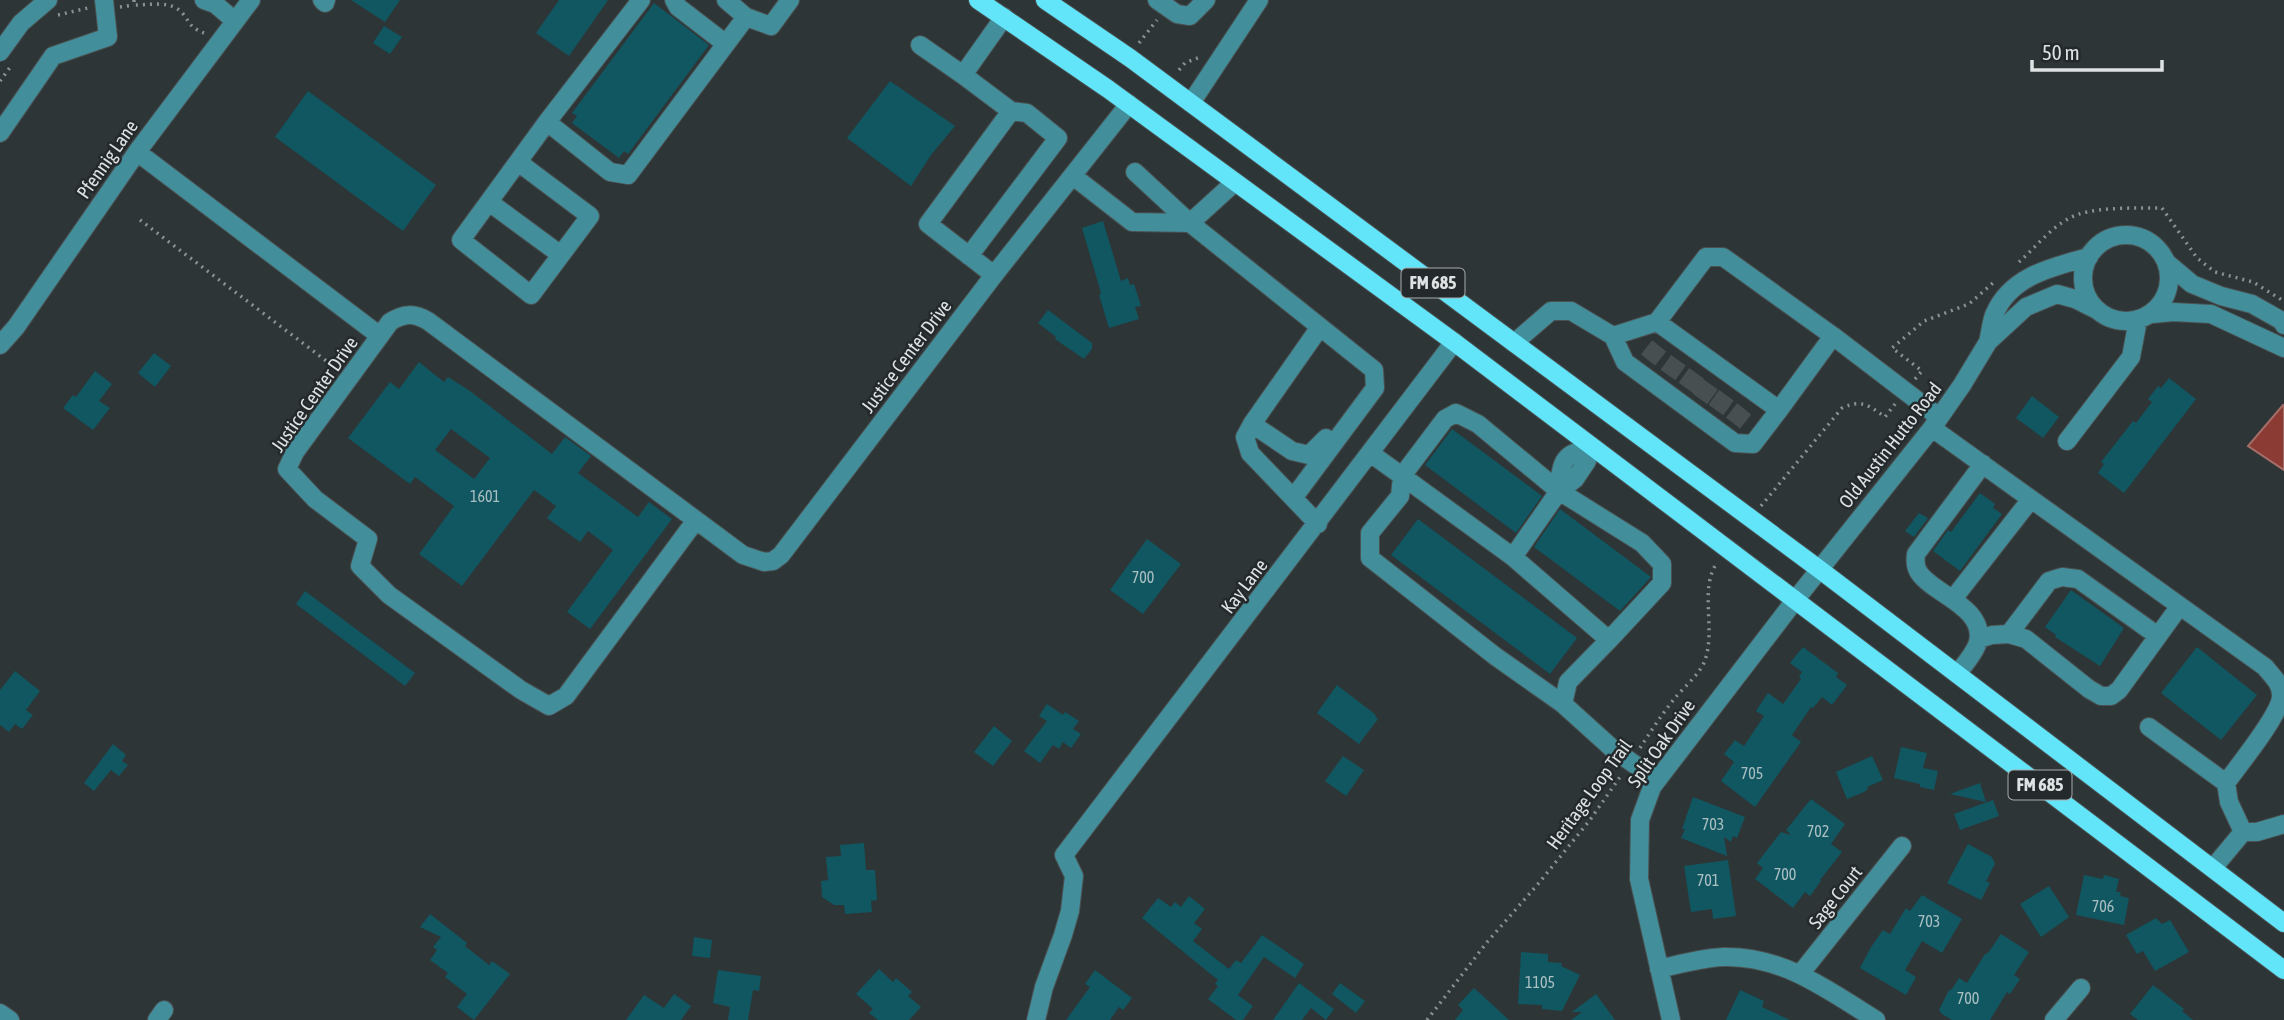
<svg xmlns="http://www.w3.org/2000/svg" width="2284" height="1020" font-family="'Asap Condensed',sans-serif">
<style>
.water{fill:#8b3b34;stroke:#a46d68;stroke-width:2}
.building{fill:#105761;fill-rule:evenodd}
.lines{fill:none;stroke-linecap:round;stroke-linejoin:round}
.minor-tunnel{stroke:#484f50;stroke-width:18;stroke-dasharray:18 9;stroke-linecap:butt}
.minor-casing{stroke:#4a5152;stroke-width:20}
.major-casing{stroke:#4a5152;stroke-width:20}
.path{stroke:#8c9293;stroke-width:3.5;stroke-dasharray:2 5;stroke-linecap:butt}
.minor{stroke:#428e9b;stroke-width:18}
.major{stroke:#62e4f9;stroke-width:18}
.labels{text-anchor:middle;stroke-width:5;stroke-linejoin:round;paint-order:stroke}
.number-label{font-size:16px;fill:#aabfc2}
.shield{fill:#242a2c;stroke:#a6abac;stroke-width:2}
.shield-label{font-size:18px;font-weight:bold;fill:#dee2e3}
.street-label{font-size:19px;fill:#dee2e3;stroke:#242a2c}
</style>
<rect width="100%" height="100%" fill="#2e3536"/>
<path class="water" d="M2283,405L2284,406V470L2248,446Z"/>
<path class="building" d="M351,0H400L385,22Z
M559,0H608L569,56L536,33Z
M654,3L709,45L628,154L624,151L619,158L572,123L577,116L572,113Z
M384,26L402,37L390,54L373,43Z
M890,81L955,126L931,155L911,186L847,138Z
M308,91L436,185L403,231L275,137Z
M1103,221L1121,281L1128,278L1130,285L1134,284L1141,306L1135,307L1139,319L1109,328L1099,295L1101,294L1099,286L1082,228Z
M1048,310L1092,343V349L1084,359L1055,339L1056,337L1038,323Z
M154,353L171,366L155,387L138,373Z
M419,362L444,382L448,377L470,391L552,454L565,437L591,456L578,473L638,517L649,502L672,519L590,629L567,612L613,550L588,531L580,542L547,518L556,506L534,490L462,586L419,554L454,506L415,477L410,484L348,438L390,382L399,389ZM451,429L490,458L474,479L435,450Z
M95,371L112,384L99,401L110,408L93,430L63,408L73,395L76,397Z
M2169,378L2196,399L2124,493L2098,473L2104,464L2101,462L2133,421L2136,423L2152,402L2148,399L2158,386L2161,388Z
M2032,396L2059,417L2043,438L2016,418Z
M1452,429L1542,496L1516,533L1425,465Z
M1980,493L1995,504L1993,508L2002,514L1960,571L1933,551L1948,530L1951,532Z
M1560,509L1651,577L1620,611L1534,547Z
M1919,513L1928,518L1914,537L1905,531Z
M1418,519L1577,638L1550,674L1391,555Z
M1147,539L1181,564L1143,614L1110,590Z
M2071,590L2124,628L2100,666L2055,637L2056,635L2045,627Z
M305,591L415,673L405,686L296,604Z
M1803,647L1838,673L1836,677L1847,685L1832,705L1822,697L1813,708L1811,707L1792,735L1801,742L1755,807L1721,781L1734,762L1724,754L1735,740L1744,746L1764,716L1756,711L1768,693L1783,704L1801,679L1799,677L1802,672L1790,663Z
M2197,647L2257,695L2221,740L2161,693Z
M15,671L40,691L26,710L33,715L22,729L15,724L9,732L0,725V690Z
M1337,685L1376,715L1375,716L1378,719L1359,744L1317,713Z
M1047,704L1063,715L1065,712L1079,721L1073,729L1081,734L1071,748L1063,742L1059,749L1053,745L1040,763L1024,751L1047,721L1039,716Z
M994,726L1012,741L993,766L974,752Z
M113,744L126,755L122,761L128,765L119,776L111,770L94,791L84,783Z
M1901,747L1927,753L1923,768L1938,771L1934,790L1920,787V784L1894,778Z
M1343,756L1364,770L1346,796L1325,781Z
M1872,756L1883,780L1867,787L1868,789L1864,792L1847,799L1836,772Z
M1980,783L1986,802L1950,794Z
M1693,797L1745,817L1737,838L1733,836L1731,842L1724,837L1727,856L1681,838L1685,829H1682Z
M1811,799L1845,824L1831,844L1842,852L1820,880L1821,881L1810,896L1805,892L1793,908L1755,879L1763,868L1757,863L1781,832L1791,835L1786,830Z
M1993,800L1999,816L1960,830L1954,814Z
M864,843L866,870H875L877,900L871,901L872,912L845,914L844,905H834L822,897L821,881L828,880L826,857L841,856L840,845Z
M1968,844L1992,857L1995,864L1986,881L1990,883L1981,900L1947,883Z
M1728,860L1736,916L1713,919L1712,909L1691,912L1684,866Z
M2084,875L2103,879L2104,875L2119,879L2116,892H2121L2120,896L2129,898L2124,925L2076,915Z
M2049,886L2069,917L2041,937L2020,904Z
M1922,895L1962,919L1942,953L1922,941L1905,970L1916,977L1906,995L1860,968L1871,947L1883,930L1890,934L1906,908L1910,911Z
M1189,896L1205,909L1194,923L1202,929L1193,941L1229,969L1236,960L1241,963L1262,935L1304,964L1295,978L1264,957L1238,995L1253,1006L1243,1020H1236L1208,999L1218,986L1215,984L1218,980L1142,918L1158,898L1171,907L1175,902L1181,907Z
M430,914L467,943L465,946L489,965L492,961L510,974L474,1020L457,1007L467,994L445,977L448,973L430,960L437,950L433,947L441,937L420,927Z
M2156,918L2162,924L2170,920L2189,952L2155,971L2143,951L2137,954L2126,935Z
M2001,934L2029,952L2014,975L2020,979L2010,994L2007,992L1990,1020H1952L1942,1014L1939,1010L1949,990L1952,989L1959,978L1967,983L1985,954L1988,953Z
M694,937L712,940L710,958L692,956Z
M1521,952L1548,954V962L1562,963L1561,966L1580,975L1562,1011L1542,1009V1005L1518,1004Z
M879,969L893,982L896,978L912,992L908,996L921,1007L909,1020H878L869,1013L873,1009L856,994Z
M718,970L761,976L759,991L753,990L748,1020H728L730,1007L713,1003Z
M1095,970L1132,998L1123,1010L1119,1007L1110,1020H1066L1090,987L1085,984Z
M1299,983L1334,1009L1326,1020L1311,1008L1302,1020H1273Z
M1340,983L1365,1001L1356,1013L1332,994Z
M2153,985L2184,1009L2182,1011L2193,1020H2138L2130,1014Z
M1474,988L1483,996L1509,1020H1455L1463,1010L1458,1005Z
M1740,990L1764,1001L1762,1007L1790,1020H1726Z
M674,994L691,1006L681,1020H626L644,995L664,1008Z
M1596,994L1615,1020H1571L1582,1012H1572Z"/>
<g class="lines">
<path class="minor-tunnel" d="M1648,360L1663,341
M1668,375L1683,354
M1686,388L1701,367
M1700,399L1715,378
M1716,410L1730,390
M1733,423L1749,403"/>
<g class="minor-casing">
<path id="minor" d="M204,0L215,4L235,21
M322,0L325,3L326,0
M641,0L547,122L610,172L628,175L746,17
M674,0L678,7L726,44
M726,0L746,17L771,26L790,0
M1157,0L1177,14L1190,16L1206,0
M920,45L963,75
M0,52L21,23L48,0
M1191,103L1259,0
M0,133L53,56L108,37L104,0
M137,152L380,336
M518,162L590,216L531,295L461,240L547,122
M1135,172L1190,223L1374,370L1375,388L1294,497
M1073,176L1132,222L1190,223L1235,182
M489,202L561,255
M2083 278a43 43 0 1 1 86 0a43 43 0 1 1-86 0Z
M969,256L1058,138L1027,113L1011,111
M2167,263L2192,284L2221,296L2252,304L2282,321L2284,325
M994,275L928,224L1011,111L963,75L1004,17
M2152,314L2173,312L2211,314L2284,348
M1657,322L1779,410L1833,336
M1613,336L1625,362L1735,443L1753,444L1779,410
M1988,342C1990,334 1991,323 1994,315C2010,276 2052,267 2089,257
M1514,343L1551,311H1571L1613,336L1657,322L1706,257H1723L1833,336L1939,417
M0,345L16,327L137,152L251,0
M1252,424L1292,451L1309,455L1326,438
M1932,428L2265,667C2272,676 2281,683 2281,695C2282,713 2238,766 2226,783L2229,802L2243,832
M2067,441L2131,357L2138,320
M1582,451L1587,461L1575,479L1559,491L1513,557L1609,640L1568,682L1563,704L1614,750L1657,780
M1370,453L1402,476L1445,419L1456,413L1478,424L1559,491L1642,543L1662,564V583L1609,640
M1559,491C1560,472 1560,454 1582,451L1588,444
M696,520L566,696L549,706L521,690L389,595L360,566L368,539L315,499L287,469L295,452L390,322C404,313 414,313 428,321L743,555L764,562L773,561L781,555L994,275L1129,104
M1318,524L1250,453L1245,437L1252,424L1320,327
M1513,557L1402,476L1400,496L1370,533V558L1495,656L1563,704
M1953,599L2031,499
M2009,634L2049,581L2062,577L2078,579L2158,636
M1979,639L1992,635L2009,634L2026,639L2089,689L2101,696H2111L2119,690L2179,607
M1957,674C1964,665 1975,653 1978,642C1986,608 1934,594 1920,574C1915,568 1915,561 1916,554L1983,464
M2149,727L2226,783
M2243,832H2257L2284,824
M2213,868L2243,832
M1659,969C1679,964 1702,958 1723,957C1782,955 1828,990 1876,1020
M1801,973L1902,846
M0,1013L10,1020
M157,1020L164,1010
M1036,1020L1044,987L1063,935L1070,911L1074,876L1064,855L1454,342
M1671,1020L1639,879L1640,820L1652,787L1796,599L1932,428L1962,385L1988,342L2026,307L2057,294L2075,299L2097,310
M2054,1020L2081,988"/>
</g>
<g class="major-casing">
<path id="major" d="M978,0L1108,89L1454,342L2284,970
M1045,0L1130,58L1819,569L2284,923"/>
</g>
<path class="path" d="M134,0V5C148,5 168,1 179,10C190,19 186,26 204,33
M120,7L134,5
M58,15L88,8
M1139,43L1157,20
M1179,70L1185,63L1200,57
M0,81L11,66
M140,220L337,369
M2019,262C2037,246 2055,222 2079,214C2102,207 2138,208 2162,208L2197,258L2215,272L2253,282L2282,300
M1915,379L1922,371L1892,348L1924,321L1969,304L1994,282
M1761,506L1842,408C1862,399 1868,405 1885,417L1895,404
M1640,748C1651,731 1662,714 1675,698C1684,687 1701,673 1705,660C1716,630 1699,588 1717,563
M1427,1020L1488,941L1538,884L1590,820L1622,774"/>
<use href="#minor" class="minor"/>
<use href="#major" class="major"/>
</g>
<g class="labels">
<g class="number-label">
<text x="485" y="502">1601</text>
<text x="1143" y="583">700</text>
<text x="1752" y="779">705</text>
<text x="1713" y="830">703</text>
<text x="1818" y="837">702</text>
<text x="1785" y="880">700</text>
<text x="1708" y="886">701</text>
<text x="2103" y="912">706</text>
<text x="1929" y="927">703</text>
<text x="1540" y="988">1105</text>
<text x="1968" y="1004">700</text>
</g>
<g class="shield">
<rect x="1401.5" y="268.5" width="63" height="29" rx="5"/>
<rect x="2008.5" y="770.5" width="63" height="29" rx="5"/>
</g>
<g class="shield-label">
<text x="1433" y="289">FM 685</text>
<text x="2040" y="791">FM 685</text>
</g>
<g class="street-label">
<text transform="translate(107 159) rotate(-55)" y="7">Pfennig Lane</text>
<text transform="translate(906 356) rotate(-53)" y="7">Justice Center Drive</text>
<text transform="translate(314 394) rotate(-55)" y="7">Justice Center Drive</text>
<text transform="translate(1890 445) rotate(-52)" y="7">Old Austin Hutto Road</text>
<text transform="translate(1244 586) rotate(-53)" y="7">Kay Lane</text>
<text transform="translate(1661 743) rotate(-55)" y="7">Split Oak Drive</text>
<text transform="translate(1589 794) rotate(-54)" y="7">Heritage Loop Trail</text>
<text transform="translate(1835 897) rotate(-52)" y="7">Sage Court</text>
</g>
</g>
<path d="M2032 60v10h130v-10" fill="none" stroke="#dee2e3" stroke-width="3.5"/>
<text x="2042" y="60" font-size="21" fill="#dee2e3" stroke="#242a2c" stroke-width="5" paint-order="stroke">50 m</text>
</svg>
